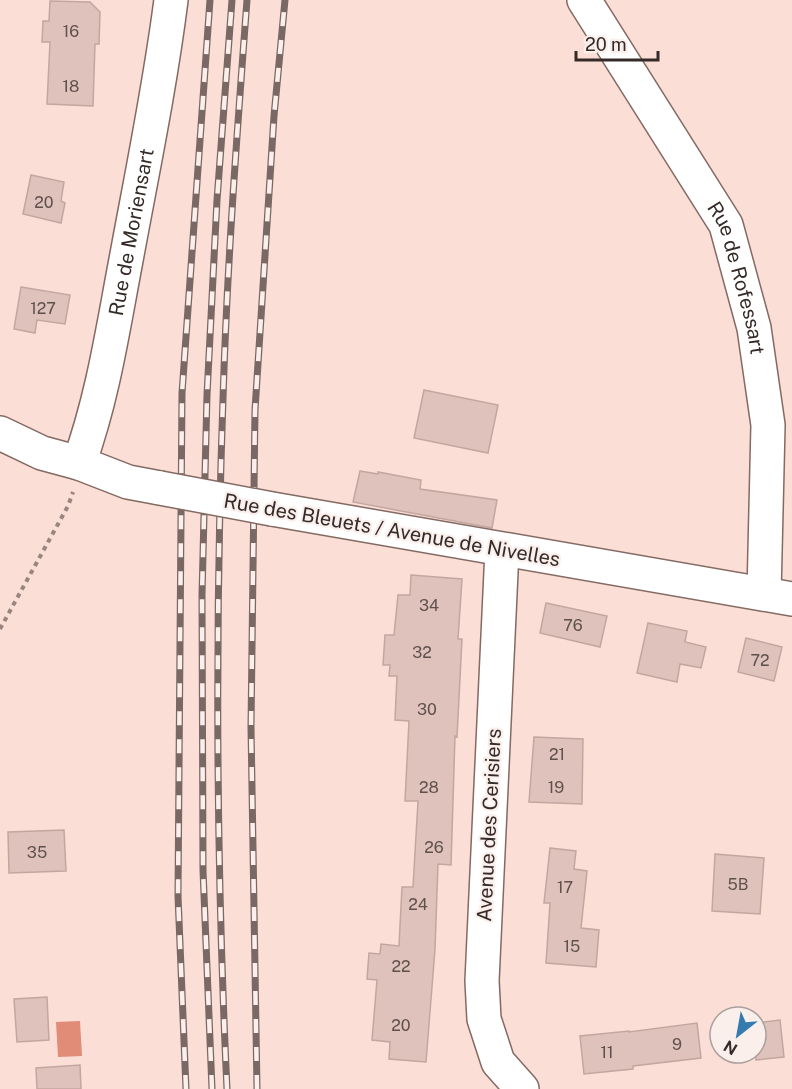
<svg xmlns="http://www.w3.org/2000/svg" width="792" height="1089" font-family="'Public Sans',sans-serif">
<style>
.water{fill:#e08c77}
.building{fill:#dfc2bb;stroke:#c2a7a0;stroke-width:1.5}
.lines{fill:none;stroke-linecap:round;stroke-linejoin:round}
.minor-casing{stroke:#836a63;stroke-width:36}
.path{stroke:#99857f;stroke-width:4;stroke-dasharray:4.5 4.5;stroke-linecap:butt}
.minor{stroke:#fff;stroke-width:33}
.rail-casing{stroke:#796863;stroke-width:7}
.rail{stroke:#fbefec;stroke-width:4.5;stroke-dasharray:14;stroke-linecap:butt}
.minor-bridge-casing{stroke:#836a63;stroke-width:36;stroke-linecap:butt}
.minor-bridge{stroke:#fff;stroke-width:33}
.labels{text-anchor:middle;stroke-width:4.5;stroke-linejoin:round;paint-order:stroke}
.number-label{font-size:16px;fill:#5f504c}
.street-label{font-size:20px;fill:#342a27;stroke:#fbefec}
</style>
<rect width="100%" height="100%" fill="#fbded6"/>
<path class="water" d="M80,1021L82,1056L58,1057L56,1022Z"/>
<path class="building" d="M50,1L90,2L100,12L99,44H95L93,106L47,104L50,42H42L43,21H49Z
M31,175L64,182L61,201L65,203L61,223L23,214Z
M21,287L70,295L65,324L37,320L35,333L14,329Z
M424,390L498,405L488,453L414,438Z
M360,471L378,474V472L421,480L420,489L497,500L492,528L353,502Z
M411,575L462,579L458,639H462L457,737L455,736L451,865L438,864L435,949L426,1062L389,1059L390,1042L372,1040L377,980L367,979L369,953L380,954L381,944L399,946L402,887H413L418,801H405L409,721L395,720L397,676H389L390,665H383L385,635H394L398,595H410Z
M546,603L607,616L600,647L540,633Z
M648,623L687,631L685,642L706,647L701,668L680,664L677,682L637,673Z
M746,638L782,647L774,681L738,672Z
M534,737L583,739L582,804L529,802Z
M64,830L66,871L9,873L8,832Z
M550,848L576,851L574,869L587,871L581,928L599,930L596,967L546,963L550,903H544Z
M715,854L764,858L760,914L712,911Z
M47,997L49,1040L17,1042L14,999Z
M780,1020L784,1057L756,1060V1023Z
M697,1023L701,1058L633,1066V1069L584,1074L580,1036L629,1031V1032Z
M80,1065L81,1089H37L36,1068Z"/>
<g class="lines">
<g class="minor-casing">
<g id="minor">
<path id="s1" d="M584,0L726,225L754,328L768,425L764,594"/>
<path d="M0,433L42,453L79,463L128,482L160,488"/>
<path id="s2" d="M79,463C103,397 113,328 126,260C142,173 160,87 171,0"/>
<path d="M272,509L792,599"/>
<path d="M502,550L482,981L484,1019L498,1062L522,1089"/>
</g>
</g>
<path class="path" d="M0,629L68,506L73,492"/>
<use href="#minor" class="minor"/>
<g class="rail-casing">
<path id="rail" d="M186,1089L178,896L182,393L210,0
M212,1089L203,870L202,595L207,395L217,200L232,0
M227,1089C216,859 215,629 223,399C227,266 237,133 247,0
M257,1089L251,727L255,410L274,116L285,0"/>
</g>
<use href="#rail" class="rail"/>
<g class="minor-bridge-casing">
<path id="minor-bridge" d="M160,488L272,509"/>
</g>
<use href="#minor-bridge" class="minor-bridge"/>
</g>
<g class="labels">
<g class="number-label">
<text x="71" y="37">16</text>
<text x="71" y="92">18</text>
<text x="44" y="208">20</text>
<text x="43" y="314">127</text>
<text x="429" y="611">34</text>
<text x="573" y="631">76</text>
<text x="422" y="658">32</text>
<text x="760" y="666">72</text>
<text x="427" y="715">30</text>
<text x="557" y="760">21</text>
<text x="429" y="793">28</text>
<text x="556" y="793">19</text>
<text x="434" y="853">26</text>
<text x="37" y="858">35</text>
<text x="738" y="890">5B</text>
<text x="565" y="893">17</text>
<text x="418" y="910">24</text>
<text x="572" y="952">15</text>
<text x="401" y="972">22</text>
<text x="401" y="1031">20</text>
<text x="677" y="1050">9</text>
<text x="607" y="1058">11</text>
</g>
<g class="street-label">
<text dy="7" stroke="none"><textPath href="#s2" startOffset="237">Rue de Moriensart</textPath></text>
<text dy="7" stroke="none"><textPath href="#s1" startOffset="320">Rue de Rofessart</textPath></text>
<text transform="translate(392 530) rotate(10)" y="7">Rue des Bleuets / Avenue de Nivelles</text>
<text transform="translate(489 825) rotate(-87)" y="7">Avenue des Cerisiers</text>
</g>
</g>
<g transform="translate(738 1035) rotate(211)"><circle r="28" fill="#fbefec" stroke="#aba09d" stroke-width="1.5"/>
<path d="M0-4.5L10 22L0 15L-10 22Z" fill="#367bb0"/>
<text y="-9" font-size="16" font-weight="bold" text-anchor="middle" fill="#342a27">N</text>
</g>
<path d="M576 51v9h82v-9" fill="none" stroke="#342a27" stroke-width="3"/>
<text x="585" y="51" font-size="18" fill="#342a27" stroke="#fbefec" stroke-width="4.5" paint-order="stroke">20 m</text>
</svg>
